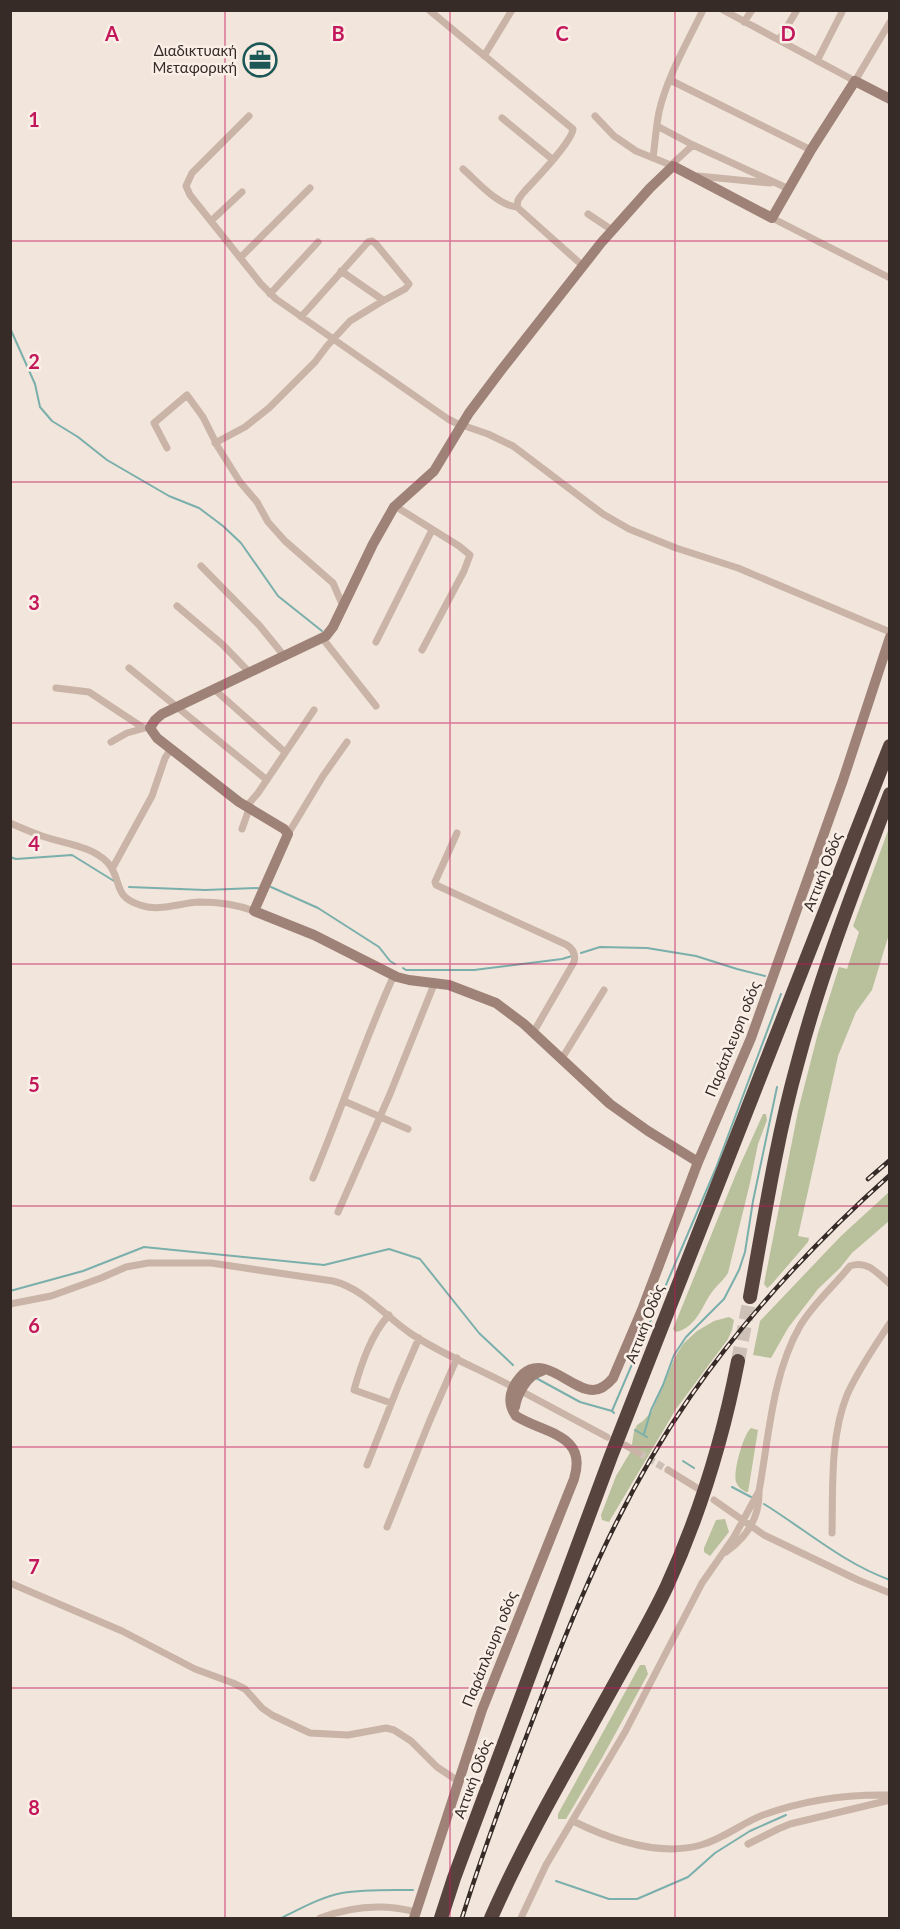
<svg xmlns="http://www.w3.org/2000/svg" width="900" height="1929" font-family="Lato,sans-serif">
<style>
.green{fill:#b8c19b}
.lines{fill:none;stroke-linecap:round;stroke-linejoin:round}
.stream{stroke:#7aafac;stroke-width:2}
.street-tunnel{stroke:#ccc0b7;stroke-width:7;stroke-dasharray:7 3.5;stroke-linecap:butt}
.highway-tunnel{stroke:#ccc0b7;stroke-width:14;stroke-dasharray:14 7;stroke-linecap:butt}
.street{stroke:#cab3a7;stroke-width:7}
.secondary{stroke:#9e8278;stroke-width:10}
.highway{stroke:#57443e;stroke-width:14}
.rail-casing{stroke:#362b27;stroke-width:4.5}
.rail{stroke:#faefe7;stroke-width:2;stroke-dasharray:7;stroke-linecap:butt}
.grid{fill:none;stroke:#c2185b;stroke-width:1.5;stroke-opacity:0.55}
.labels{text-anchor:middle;stroke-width:5;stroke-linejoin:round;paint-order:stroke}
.poi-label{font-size:15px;fill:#362b27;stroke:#faefe7;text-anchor:end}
.street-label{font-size:15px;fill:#362b27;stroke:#faefe7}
.grid-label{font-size:20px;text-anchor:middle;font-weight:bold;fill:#c2185b;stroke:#faefe7;stroke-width:5;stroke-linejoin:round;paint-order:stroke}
</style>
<rect width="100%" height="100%" fill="#f2e5db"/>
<path class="green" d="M889,828V934L872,990L856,1012L838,1056L798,1236L809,1238L808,1242L771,1285L767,1288L764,1284L798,1111L818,1033L839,967L847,969L859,932L853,926Z
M763,1114H766L767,1120L758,1144L750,1183L728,1273C723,1281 717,1285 712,1292C701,1307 697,1327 676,1332L673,1329L736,1174Z
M889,1192V1221L852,1253L840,1268L818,1289L788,1328L771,1358L753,1355L760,1321L841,1236Z
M729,1317L734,1320L732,1330L728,1339L676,1409L609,1522L602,1520L601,1515L616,1476L631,1451L634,1431L637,1425L643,1421L652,1411L675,1357L683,1344L697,1331L714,1321Z
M751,1428L758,1430L748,1492H746C742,1490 738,1487 736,1482C733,1472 743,1435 751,1428Z
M725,1519L729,1532L710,1556L704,1552V1548L716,1520Z
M640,1665H645L648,1674L602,1758L566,1819H558V1814Z"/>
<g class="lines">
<path class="stream" d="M10,328L35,384L40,407L52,421L78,437L107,460L169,496L199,508L223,526L241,543L278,596L322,631
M10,857L16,859L72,855L114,881
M129,887L205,890L258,888
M271,887L318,908L379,947L390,961L395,964
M581,953L600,947L647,948L696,956L737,969L765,976
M403,968L406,970H474L562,959L572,956
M10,1291L83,1271L144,1247L324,1265L389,1249L420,1259L479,1333L513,1365
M536,1378L580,1402L612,1411
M614,1413L612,1411L716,1168L781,994
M635,1430L647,1437
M644,1434L651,1410L663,1385L674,1355L686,1337L724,1299L739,1270L745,1252L753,1201L777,1087
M683,1461L694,1468
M732,1487L751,1497
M764,1504C806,1530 843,1563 890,1580
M556,1881L609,1899H637L688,1877L715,1853L750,1831L786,1815
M281,1918C300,1909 321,1897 342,1893C365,1889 390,1890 413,1890"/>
<path class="street-tunnel" d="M639,1453L668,1470"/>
<path class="highway-tunnel" d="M738,1361L750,1297"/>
<path class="street" d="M429,10L573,129C572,142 534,181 523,193L518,200L517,207L583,266
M723,10L855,81L890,22
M744,22L752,10
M779,40L797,10
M484,56L512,10
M817,61L843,10
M670,80L811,150
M249,116L192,173L186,186L190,195L261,284L276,299L448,419L456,423L488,434L513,446L603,514L629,529L676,548L738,568L890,632
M595,116L614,136L636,151L673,166
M502,118L552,159
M657,126L693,145L789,189
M653,158C655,143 656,127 659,112C667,77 687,43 703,10
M671,165L693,145
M463,169C478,182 497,205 517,207
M698,176L770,183
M588,214L612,230
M772,218L890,278
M211,221L242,192
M240,258L310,188
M341,271L383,300
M270,294L318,242
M215,443L245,427L269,408L315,362L327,346L350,321L381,302L405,289L409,284L376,244L372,241L368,242L301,317
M167,448L154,423L187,395L203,417L218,447L240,482L257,502L268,522L285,541L333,583L343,606
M395,506L459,546L470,555L464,571L422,650
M201,566L259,625L285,657
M177,606L223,645L250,673
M323,639L376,706
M376,642L432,530
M129,668L267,780
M56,688L89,692L142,727
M215,690L285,752
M111,742L127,733L145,728
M246,807L258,793L314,710
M10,823C22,828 33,833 45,837C66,844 92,846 108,863C123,881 112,896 140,905C158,912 180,903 199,902C219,902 236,904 254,911
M242,829L249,809
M457,833L435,882L436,885L567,945C573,949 576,954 574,962L533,1033
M288,834L323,776L347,742
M112,869L152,796L165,758L171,749
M561,1060L604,990
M344,1101L408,1129
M313,1178C341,1111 364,1041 394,975
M338,1212L390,1094L435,982
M10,1304L51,1296L101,1278L126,1267L148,1263H211L333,1281C364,1289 384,1315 410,1333C439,1353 481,1370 513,1387
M389,1315C371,1334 361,1365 354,1390L391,1403
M521,1391L607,1437
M625,1445L639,1453
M367,1465L399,1384L419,1338
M668,1470L697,1488
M714,1500L764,1535L858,1580L890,1593
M387,1527L430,1420L457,1358
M832,1533C833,1488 830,1437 847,1395C858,1370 875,1346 890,1323
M726,1552C747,1537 760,1518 759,1491C769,1437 772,1375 800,1326C813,1304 834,1286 850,1266C868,1260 877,1273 890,1284
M10,1583L122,1631L195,1669L233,1683L245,1689L262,1708L272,1715L310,1733L348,1735L386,1728L394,1730L411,1741L437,1767L458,1781
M573,1821C611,1840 658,1857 701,1845C723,1839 742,1823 763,1815C804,1800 846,1794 890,1795
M748,1844L778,1829L790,1824L890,1800
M320,1918C352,1906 383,1903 416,1912
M521,1918L546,1865L625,1732L702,1583L734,1537L759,1491"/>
<path class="secondary" d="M698,1162L648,1131L610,1104L524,1024L496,1003L449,985L409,980L397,977L314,935L254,911L288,834L284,829L239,802L157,738L150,728L155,720L162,714L326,636L333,627L373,544L394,507L434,471L469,413L502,369L601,243L650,188L673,166L772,218L811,150L855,81L890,99
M515,1407C517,1394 527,1375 542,1371
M414,1918L482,1710L574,1479C588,1434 545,1434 516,1416C511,1409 509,1403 511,1394C513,1386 518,1379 523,1374C545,1354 571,1390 593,1390C602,1390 608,1384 613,1378L642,1310L698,1162L751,1038L843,780L890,637"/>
<path class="highway" d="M750,1297C764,1220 776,1141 797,1065C821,973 856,884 890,794
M441,1918L454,1878L611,1456L890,746
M491,1918C528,1834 576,1754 620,1674C636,1645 653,1616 667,1586C700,1514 723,1438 738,1361"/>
<g class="rail-casing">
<path id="rail" d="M868,1179L890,1160
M462,1918C485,1845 512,1773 540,1701C580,1595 625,1491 690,1397C747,1315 815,1242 890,1175"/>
</g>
<use href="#rail" class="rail"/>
</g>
<path class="grid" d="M225,10V1918M450,10V1918M675,10V1918M10,241H890M10,482H890M10,723H890M10,964H890M10,1206H890M10,1447H890M10,1688H890"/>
<defs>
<g id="office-ring" transform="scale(1.725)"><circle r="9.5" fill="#faefe7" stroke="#1d5856" stroke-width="1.5"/><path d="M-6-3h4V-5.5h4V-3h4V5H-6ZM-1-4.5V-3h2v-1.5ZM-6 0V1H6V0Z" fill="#1d5856"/></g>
</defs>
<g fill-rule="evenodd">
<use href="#office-ring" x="260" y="60"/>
</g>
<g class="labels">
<g class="poi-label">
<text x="237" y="56">Διαδικτυακή<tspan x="237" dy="17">Μεταφορική</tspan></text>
</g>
<g class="street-label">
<text transform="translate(823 872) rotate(-69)" y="5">Αττική Οδός</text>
<text transform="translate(733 1039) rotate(-68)" y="5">Παράπλευρη οδός</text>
<text transform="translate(645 1324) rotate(-69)" y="5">Αττική Οδός</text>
<text transform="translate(490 1649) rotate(-68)" y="5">Παράπλευρη οδός</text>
<text transform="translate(473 1779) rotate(-70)" y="5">Αττική Οδός</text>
</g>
</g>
<g class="grid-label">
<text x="112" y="41">A</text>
<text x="338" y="41">B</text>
<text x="562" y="41">C</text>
<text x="788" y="41">D</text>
<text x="34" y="127">1</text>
<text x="34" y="369">2</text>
<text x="34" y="610">3</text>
<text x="34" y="851">4</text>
<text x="34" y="1092">5</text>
<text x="34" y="1333">6</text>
<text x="34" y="1574">7</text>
<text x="34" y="1815">8</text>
</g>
<rect width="900" height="1929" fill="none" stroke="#362b27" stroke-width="24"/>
</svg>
